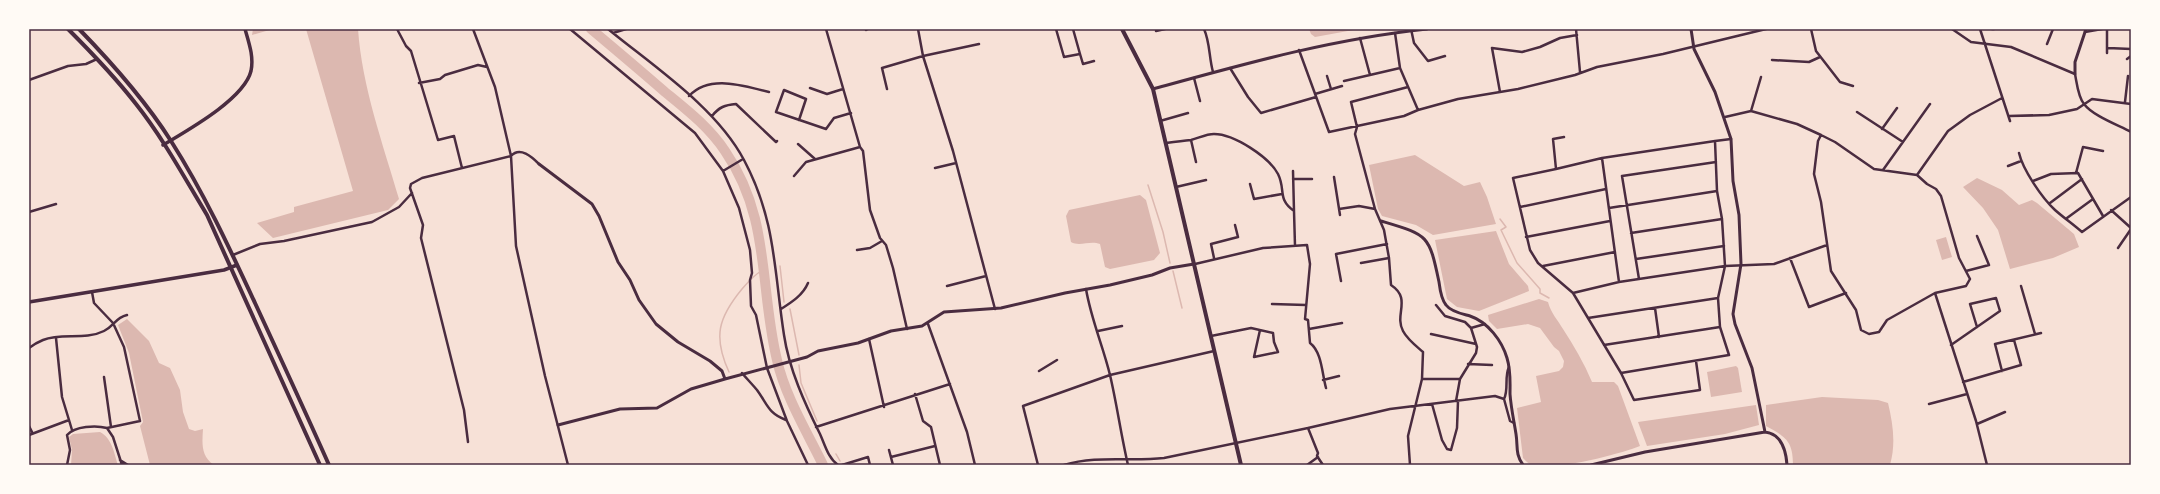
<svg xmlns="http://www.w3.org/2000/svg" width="2160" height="494" font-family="Manrope,sans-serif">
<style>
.water{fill:#dcb8b0}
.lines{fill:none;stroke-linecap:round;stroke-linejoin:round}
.stream{stroke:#dcb8b0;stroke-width:1.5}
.river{stroke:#dcb8b0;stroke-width:10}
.minor{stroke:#4a2c40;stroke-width:2.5}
.tertiary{stroke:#4a2c40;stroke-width:3}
.secondary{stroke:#4a2c40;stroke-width:3.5}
.primary{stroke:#4a2c40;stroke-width:4}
.trunk{stroke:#4a2c40;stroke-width:4}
.neatline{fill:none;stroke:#4a2c40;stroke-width:1.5}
</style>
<rect width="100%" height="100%" fill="#f7e1d7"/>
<path class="water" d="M253,29H273L252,35Z
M306,29H358C362,87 383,144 399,199L388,210L273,238L257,223L294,212V207L353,191Z
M1309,29H1359L1315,37L1311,34Z
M1415,155L1464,186L1480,182L1487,197L1496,224L1433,235L1416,225L1382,216L1378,209L1369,165Z
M1977,178L2002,190L2019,205L2032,200L2037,203L2074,234L2079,247L2053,258L2010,269L1998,230L1983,208L1963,187Z
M1140,195L1146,200L1160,253L1154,260L1110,269L1105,267L1100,244C1090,240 1080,247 1071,242L1066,216L1069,210Z
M1496,231L1509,264L1528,286L1529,291L1479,311L1457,307L1447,299L1435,240Z
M1946,237L1952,257L1942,260L1936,240Z
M1539,299L1548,302C1551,313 1557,319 1563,329C1574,346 1584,363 1592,382H1614L1618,386L1640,446C1621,454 1547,473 1530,464C1527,463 1525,460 1523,458L1517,408L1541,402L1536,376L1559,371L1563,367L1564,361L1559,351L1554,347L1540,328L1528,324L1497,329L1489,321L1488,315Z
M127,319L149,341L159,363L170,368L180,390L183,412L189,429L195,431L203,429C202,444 201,456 214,465H150L140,426L143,422L129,353L118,325Z
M1736,366L1738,368L1742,392L1711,397L1707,372Z
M1822,397L1878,400L1888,403C1893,424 1896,444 1890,465H1793C1793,441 1786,437 1766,426V405Z
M1756,405L1759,425L1725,434L1647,446L1638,422Z
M100,432C112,438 114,453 118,465H71L72,450L69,437L73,434Z"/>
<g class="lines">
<path class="stream" d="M1148,185L1163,232L1170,263
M1500,219L1506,227L1501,230L1517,263L1540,289V293L1549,298
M780,266L784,302
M1173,271L1182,308
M790,309L799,355
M799,365L801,383L817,421
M729,372C713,337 718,318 742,289C749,281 756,273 765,269
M836,454L840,461"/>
<path class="river" d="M591,29C616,50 641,71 665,92C687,110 709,127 725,151C771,218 759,286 777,360C785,396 807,432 823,465"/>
<path class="minor" d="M397,29L406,46L411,51L438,140L454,136L462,168
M473,29L495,87L511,156L516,246L545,376L568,465
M570,29L695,133L723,171L739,208L750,250L752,273L750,280L751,306L756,315L767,368L787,421L808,465
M608,29C653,66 716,107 744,160C776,220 774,271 784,335C789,369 805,404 820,434C825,445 828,458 838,465
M826,29L860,147L863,151L870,210L880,238L886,245L893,268L907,329
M918,29L923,56L953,151L995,309
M1056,29L1064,57L1080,54L1073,29
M1204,29C1210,42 1209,58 1213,72
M1411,29L1414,43L1428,61L1445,56
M1576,29L1580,72
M1811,29L1816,51L1840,82L1853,86
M1952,29L1971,42L2011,47L2075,74C2077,84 2078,97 2084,104C2093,116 2118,125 2131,132
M1980,29L2010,121
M1992,29H1994
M2107,29V53
M866,30L868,29
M1156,31L1165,29
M2085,32L2102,29
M613,33L626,29
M1395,33L1400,68L1418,110
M1360,38L1370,75
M2047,44L2053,29
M2108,48L2131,49
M1299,50L1329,132L1404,116L1418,110L1458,99L1518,89L1575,75L1597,67L1663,54L1766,29
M1080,54L1083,64L1094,61
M2127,59L2131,56
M1772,60L1809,62L1820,57
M1230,68L1248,97L1261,113L1316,97
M1327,76L1331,89
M1194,78L1200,101
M29,80L68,66L86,64L97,59
M1344,81L1400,68
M419,83L440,79L445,75L478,65L487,67
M1408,87L1351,102L1357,127L1355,134L1375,209L1384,230L1389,258L1391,285C1412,299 1394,314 1403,331C1407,339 1416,346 1423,352L1422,379L1408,436L1410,465
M810,88L827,94L843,89
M887,89L882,68L923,56L979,44
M1500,92L1492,48L1522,52L1540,47L1560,38L1577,35
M1315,94L1342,86
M689,96C710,74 743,86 769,92
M2125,102L2128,76
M1751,111L1761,77
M1857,112L1903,142
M712,116C719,107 725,105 736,104L776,142L777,141
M2009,116L2049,115L2077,109L2092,99L2131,104
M1725,117L1751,111L1797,124L1821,135
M799,120L806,99L784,90L776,112L826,129L834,118L851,113
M1160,121L1188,113
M1882,129L1897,108
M1564,137L1553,139L1556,169L1513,178L1530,250L1538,263L1573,293L1619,282L1725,266L1774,264L1827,245
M1191,140L1196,162
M1715,141L1731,139
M1166,143C1174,142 1182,141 1191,140C1199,138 1206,134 1214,134C1234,134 1269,157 1278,174C1286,190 1277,199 1294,211L1295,246
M798,144L815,159
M2019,153C2023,170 2042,198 2055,210C2064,218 2073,224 2082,232L2131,197
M1602,158L1619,282
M2008,166L2021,161
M935,168L956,163
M1556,169L1602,158L1715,141L1717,191L1722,219L1725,266L1718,298L1720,327L1729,355L1621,373L1573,293
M1883,170L1930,104
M723,171L743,159
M1293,171L1294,211
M2076,173L2083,147L2103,151
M1917,175L1948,131L1970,115L2002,98
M794,176L806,162L860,147
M1334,177L1340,215
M1293,179H1312
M2033,181L2051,174L2078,173L2103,216
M1250,184L1254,199L1282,194
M1176,187L1206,180
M2050,203L2082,179
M1520,207L1606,189
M1609,208L1717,191
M1339,209L1359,206L1375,209
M2111,210L2131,228
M29,212L56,204
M2067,218L2093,199
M1631,233L1722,219
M1526,237L1610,221
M2118,248L2131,229
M857,250L870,248L882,241
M233,255L260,244L284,241L372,222L399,207L412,193
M1214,258L1211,244L1238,237L1235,225
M1790,258L1809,307L1846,293
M1636,259L1724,246
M1361,263L1389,258
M1195,264L1263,248L1307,245L1310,264L1305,319L1308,320L1310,343C1322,352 1322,374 1326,388
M1543,266L1615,252
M1966,271L1989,265L1977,236
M1639,279L1622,176L1716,162
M1341,281L1336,254L1387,244
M947,286L986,276
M2021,286L2035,334
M1086,289C1091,319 1103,346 1110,375C1117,405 1121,435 1128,465
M92,292L94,303L113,323L124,347L140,421L107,428
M1935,293L1887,320L1879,332L1869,334L1861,330L1856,310L1831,271L1821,202L1814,174L1818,141L1821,135L1835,142L1874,169L1917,175L1927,184L1936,189L1941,196L1959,258L1970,279L1966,286L1935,293L1976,421L1987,465
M1272,304L1306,305
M1436,305L1445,316L1465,322L1471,328L1477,347L1476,353L1460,379L1456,401
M1655,308L1659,337
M781,309C792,302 803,295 808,283
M1588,318L1718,298
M928,324L967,432L975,465
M1471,328L1485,324
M1309,329L1342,323
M1098,331L1122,326
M1431,334L1476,344
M1211,336L1251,328L1273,333L1274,342L1278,352L1254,357L1260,330
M56,338L62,397L69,420
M869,339L884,407
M1604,345L1720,327
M1951,345L2000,311L1996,298L1970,304L1977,327
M29,348C33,345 38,342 43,340C62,332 84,341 104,331C114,326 115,318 127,315
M1468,364L1492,365
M1509,367C1504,377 1509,389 1504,399L1510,421L1514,423
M1039,371L1057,360
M2002,371L1995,344L2041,333
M742,373C747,379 752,384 757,390C768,405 768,413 786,420
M1621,373L1634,400L1700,390L1696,361
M104,377L111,427
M1422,379H1460
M1323,380L1339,376
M1963,382L2021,365L2014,340
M915,394L923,421L931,427L940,465
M1432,404L1442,440L1447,449L1451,450L1457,428L1458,401
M1929,404L1967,394
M1977,424L2005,412
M29,426L32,432
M816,427L950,384
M1308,428L1318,453L1317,456L1323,465
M29,435L69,420L72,430
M468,442L464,410L421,238L423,225L410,188L411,184L422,178L511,156C520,146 532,157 539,164
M889,450L893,465
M891,457L935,446
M120,460L128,465
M67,465L70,450L67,435C75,426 96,425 107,428L113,437L122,465
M842,465L868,457L870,465
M1038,465L1023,406L1110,375L1214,351
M1064,465C1097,455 1130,462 1164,458L1308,428L1390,409L1495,396L1504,399
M1307,465L1318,457"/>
<path class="tertiary" d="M1691,29L1694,49L1715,92L1731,139L1733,181L1739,215L1741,264L1733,314L1735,324L1752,368L1765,432
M2075,74V62L2086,29
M1153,89C1244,64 1332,39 1427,29
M539,164L592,204L599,216L618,262L630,280L639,300L656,324L678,342L710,361L722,371L725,379L807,357L818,351L858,343L891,331L922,326L944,312L1001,308L1065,293L1110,285L1152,275L1170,268L1194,264
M1381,221C1428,235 1429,234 1439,282C1440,290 1441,299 1446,305C1451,312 1463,314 1470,316C1488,322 1502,341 1507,358C1511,371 1510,382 1510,394C1511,408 1514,421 1516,434C1518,446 1515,454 1523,465
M558,425L620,409L657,408L691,389L725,379
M1591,465L1645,452L1765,432C1782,434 1786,450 1787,465"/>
<path class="secondary" d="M163,145C188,130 244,99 251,71C254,57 249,43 245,29
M29,302L224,270L237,265"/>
<path class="primary" d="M1122,29L1153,89L1241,465"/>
<path class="trunk" d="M68,29C92,53 115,77 136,104C163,138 184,177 207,215L320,465
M79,29C113,64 145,100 171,141C204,193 229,247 255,303C280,357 305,411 329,465"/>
</g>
<rect width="2160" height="494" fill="none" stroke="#fffaf5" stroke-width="60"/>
<rect x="30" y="30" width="2100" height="434" class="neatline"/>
</svg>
